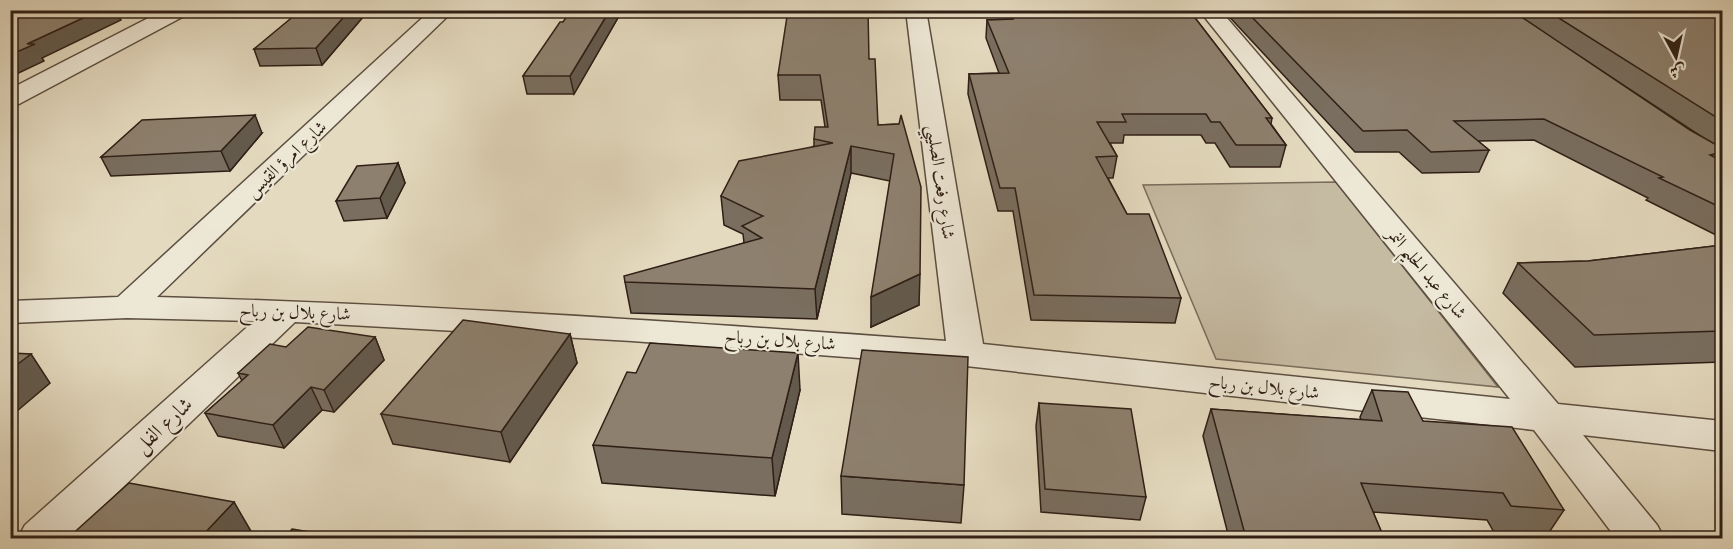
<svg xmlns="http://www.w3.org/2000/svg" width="1733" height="549" font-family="'Gentium Book Plus',Amiri,serif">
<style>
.green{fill:#c5baa2;stroke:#7a6c5c;stroke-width:1.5}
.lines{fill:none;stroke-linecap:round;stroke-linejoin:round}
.street-casing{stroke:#5c4e40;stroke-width:3}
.street{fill:#ede7d5;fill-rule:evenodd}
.wall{fill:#796e5f;stroke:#2f1f16;stroke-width:1.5;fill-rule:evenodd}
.shaded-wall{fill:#635a4d;stroke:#2f1f16;stroke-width:1.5}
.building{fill:#8d806e;stroke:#2f1f16;stroke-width:1.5}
.labels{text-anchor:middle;stroke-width:4.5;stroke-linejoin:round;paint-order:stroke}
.street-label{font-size:18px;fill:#2f1f16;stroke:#ede7d5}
.near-street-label{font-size:21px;fill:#2f1f16;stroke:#ede7d5}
</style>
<rect width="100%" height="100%" fill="#e4dabf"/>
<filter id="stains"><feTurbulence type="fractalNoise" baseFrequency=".00333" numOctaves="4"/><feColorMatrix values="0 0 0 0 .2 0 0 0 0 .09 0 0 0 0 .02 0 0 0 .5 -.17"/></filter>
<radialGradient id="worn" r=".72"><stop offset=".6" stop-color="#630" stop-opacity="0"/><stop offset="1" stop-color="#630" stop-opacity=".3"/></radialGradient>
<path class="green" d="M1336,182L1498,387L1216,359L1143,185Z"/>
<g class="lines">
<g class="street-casing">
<path id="street" d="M164,10H191L188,14L19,104L10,106V89Z
M431,10H454L157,297C421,304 683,322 946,341L906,10H926L983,344L1510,399L1199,10H1220L1558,404L1722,421V451L1583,435L1657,525L1664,538H1616L1534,430L966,366L632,341L295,322L70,538H18L25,525L254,321L127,318L10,323V301L118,297Z"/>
</g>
<use href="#street" class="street"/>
</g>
<path class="wall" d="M369,10L322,65L260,66L254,49Z
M1077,10H1189L1272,118L1271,124L1286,145L1280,167H1230L1215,143H1206L1201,135H1124L1123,143H1110L1117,156L1113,178H1108L1127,214L1181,298L1175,323L1031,320L1013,211H998L968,94L969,74L999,73L986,38L987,20L1011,19V16L1078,14Z
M1223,10H1511L1514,13L1515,10H1722V238L1646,200L1648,198L1534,140L1478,141L1489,150L1479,172L1422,173L1399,152H1355ZM1567,48L1702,137L1690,130Z
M619,16L574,94H527L523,76L563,22Z
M869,59L878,125L899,124L919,305L871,327L890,181L851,173L817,319L631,313L625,282L744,243L743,234L724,225L721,196L814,146V139L825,127L821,100H780L778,75Z
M262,133L230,171L111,176L101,157Z
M398,163L405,183L387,218L344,221L336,201Z
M1722,245V362L1575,367L1503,293L1518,263L1588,261Z
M570,334L577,363L510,462L393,444L381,414Z
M375,337L384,360L334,412L322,410L284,448L218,436L205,413L242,381L238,373L286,347Z
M800,390L775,496L602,483L593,445Z
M1372,390L1423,421L1564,510L1546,537L1495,534L1487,520L1373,512L1384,538H1229L1203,436L1211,409L1361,420L1360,417Z
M1039,403L1146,497L1140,520L1041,512L1036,426Z
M841,476L964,485L961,523L842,514Z"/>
<path class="shaded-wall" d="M100,10H131L119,17L121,20L42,58L44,61L10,77V55L27,44Z
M350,10H369L322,65L316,48Z
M610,10H618L619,16L574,94L570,76Z
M255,115L262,133L230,171L221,151Z
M851,146V173L817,319L815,289Z
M1722,152V160L1715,173L1710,155Z
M398,163L405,183L387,218L380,198Z
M920,274L919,305L871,327V297Z
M570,334L577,363L510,462L501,432Z
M375,337L384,360L334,412L324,390Z
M798,353L800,390L775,496L772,458Z
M31,354L50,383L10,417V368Z
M311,387L322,410L284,448L273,425Z
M234,502L252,533L247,538H200Z"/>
<path class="building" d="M13,10H100L27,44H35L10,55V11Z
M301,10H350L316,48L254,49Z
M571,10H610L570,76H523L560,22H563Z
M788,10H868L869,59H875L878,125L899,124L901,115L921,187L920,274L871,297L894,154L851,146L815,289L625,282L624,276L762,238L742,226L763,216L721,196L739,161L833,143L814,139L815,127H828L820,75H778Z
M1088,10H1189L1272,118H1266L1286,145H1236L1220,122H1211L1206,114H1122L1126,122H1097L1117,156L1096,157L1127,214H1149L1181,298L1034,295L1015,188H1000L969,74L1009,73L987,20L1013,19L1011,16L1090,14Z
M1245,10H1511L1690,130L1722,148V152L1710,155L1722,161V208L1659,178L1663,177L1544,119L1454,121L1489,150L1431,152L1407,130L1363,131Z
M1546,10H1722V121Z
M255,115L221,151L101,157L142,120Z
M398,163L380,198L336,201L357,166Z
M1722,245V331L1594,335L1518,263L1588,261Z
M463,320L570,334L501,432L381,414Z
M308,327L375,337L324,390L311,387L273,425L205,413L248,375L238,373L270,344L286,347Z
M650,343L798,353L772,458L593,445L627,372L636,373Z
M862,350L968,357L964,485L841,476Z
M10,353L31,354L10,370Z
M1372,390L1408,392L1423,421L1512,427L1564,510L1511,506L1503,493L1361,483L1384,538H1246L1211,409L1382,421Z
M1039,403L1131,409L1146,497L1045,489Z
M129,483L234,502L200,538H68Z
M292,529L340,537L339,538H285Z"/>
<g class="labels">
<g class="street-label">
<text transform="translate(286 159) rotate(-43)" y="6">شارع امرؤ القيس</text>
<text transform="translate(941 182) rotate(82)" y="6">شارع رفعت الصليبي</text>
<text transform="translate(1427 273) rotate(50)" y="6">شارع عبد الحليم النمر</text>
<text transform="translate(295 312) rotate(2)" y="6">شارع بلال بن رباح</text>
<text transform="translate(780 340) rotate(4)" y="6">شارع بلال بن رباح</text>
<text transform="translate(1264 387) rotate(6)" y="6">شارع بلال بن رباح</text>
</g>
<g class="near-street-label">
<text transform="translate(163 425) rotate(-43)" y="7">شارع الفل</text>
</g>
</g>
<rect width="1733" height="549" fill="none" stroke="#e4dabf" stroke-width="36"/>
<rect x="12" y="12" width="1709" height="525" fill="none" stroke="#2f1f16" stroke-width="3"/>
<rect x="18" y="18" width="1697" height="513" fill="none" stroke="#2f1f16" stroke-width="1.5"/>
<g transform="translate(1676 57) rotate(172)" stroke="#ede7d5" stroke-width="4.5" paint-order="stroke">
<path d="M0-4.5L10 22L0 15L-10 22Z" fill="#2f1f16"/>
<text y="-9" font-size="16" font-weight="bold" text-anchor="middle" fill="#2f1f16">ش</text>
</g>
<rect width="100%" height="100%" filter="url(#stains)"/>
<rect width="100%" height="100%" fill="url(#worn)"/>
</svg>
